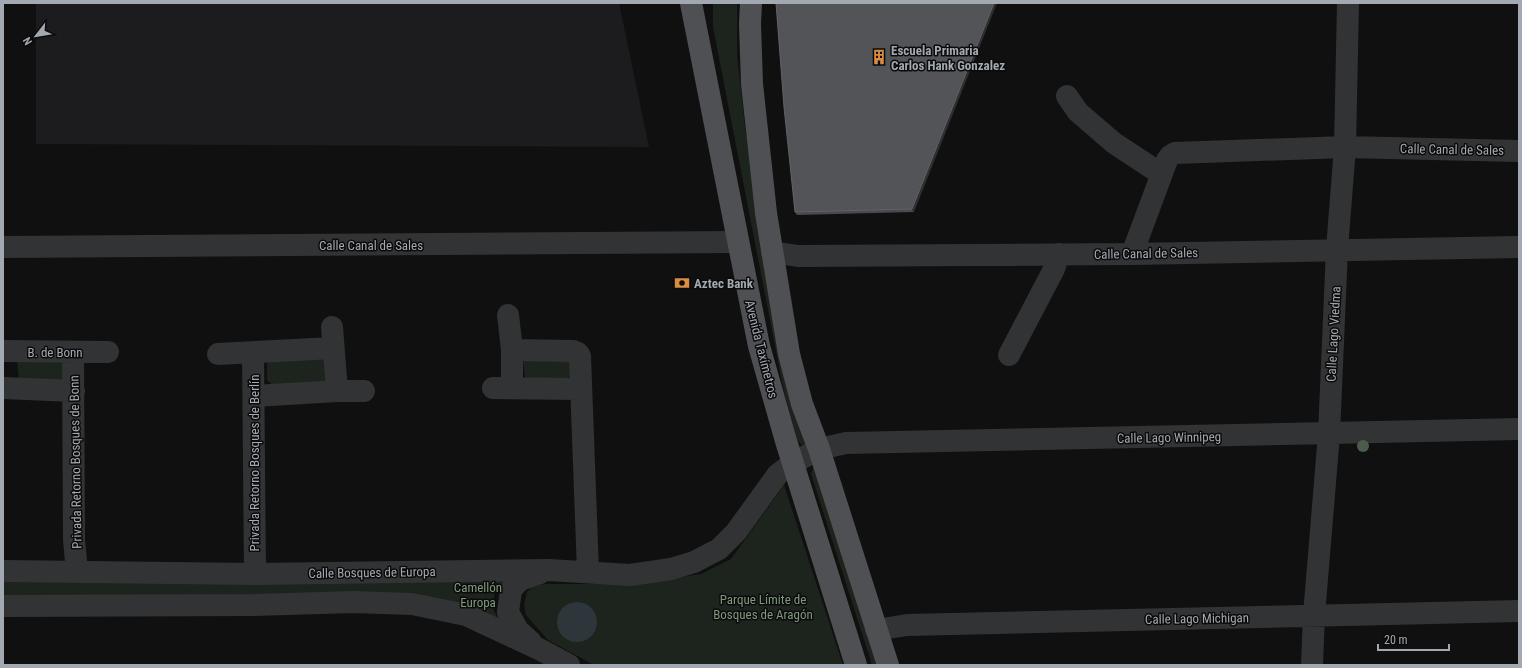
<svg xmlns="http://www.w3.org/2000/svg" width="1522" height="668" font-family="'Roboto Condensed',sans-serif">
<style>
.built{fill:#1c1c1e}
.green{fill:#1d231d}
.water{fill:#2d363a}
.lines{fill:none;stroke-linecap:round;stroke-linejoin:round}
.minor{stroke:#313335;stroke-width:22}
.major{stroke:#4e5054;stroke-width:22}
.tree{fill:#4d5b4c}
.wall{fill:#494a4d}
.shaded-wall{fill:#2e2f31}
.building{fill:#525458;stroke:#5f6266}
.labels{text-anchor:middle;stroke-width:3;stroke-linejoin:round;paint-order:stroke}
.poi-label{font-size:13px;font-weight:bold;fill:#a3a9b0;stroke:#0b0b0c;text-anchor:start}
.street-label{font-size:13px;fill:#a3a9b0;stroke:#0b0b0c}
.park-label{font-size:13px;fill:#7f997c;stroke:#0b0b0c}
</style>
<rect width="100%" height="100%" fill="#101011"/>
<path class="built" d="M36,3H619L649,147L36,144Z"/>
<path class="green" d="M713,3H737V55L746,135L792,393L807,444L802,445L797,440L784,392L713,27Z
M529,358L574,362L575,374L563,381L528,382L525,377L523,362Z
M17,359L70,361V382H19Z
M325,359L327,378L316,389L279,391L267,380V361Z
M814,465L884,665H872L811,474Z
M784,485L843,665H594L548,640L526,615L524,605L527,592L534,586L545,584H633L701,574L731,559Z
M464,578L506,582L494,594V611L499,619L463,604L3,598V581Z"/>
<path class="water" d="M557 622a20 20 0 1 1 40 0a20 20 0 1 1-40 0Z"/>
<g class="lines">
<path class="minor" d="M1067,96L1078,112L1114,143L1161,174
M3,247L738,242
M772,252L798,256L1132,254L1519,247
M1132,254L1167,160L1170,156L1175,153L1345,147L1519,151
M508,315L512,350V388
M332,327L337,391
M512,350L573,351L578,353L580,356L588,572
M3,351L108,352
M73,352L74,540L77,572
M253,353L255,574
M218,354L333,348
M1009,355L1054,269L1059,254
M3,388L74,391
M493,388L581,389
M254,396L337,391H364
M3,571L255,574L549,570L630,575L671,569L694,562L719,549L736,532L778,474L793,463L819,449L846,443L1519,429
M3,606L254,605L353,602L412,604L466,615L541,650L569,665
M876,630L907,625L1519,611
M531,642L518,630L508,612L511,590L520,580L540,573
M1312,665L1314,615L1329,434L1337,249L1345,147L1348,3"/>
<path class="major" d="M691,3L759,346L786,441L856,665
M751,3L750,24L752,84L766,213L789,354L802,404L819,449L888,665"/>
</g>
<circle class="tree" cx="1363" cy="446" r="6"/>
<path class="wall" d="M776,3L914,212L797,215L795,212Z"/>
<path class="shaded-wall" d="M994,3H997L914,212L912,209Z"/>
<path class="building" d="M776,3H994L912,209L795,212L784,107Z"/>
<defs>
<g id="building-bare" transform="scale(1.2)"><path d="M-4-6H4V6H1V3H-1V6H-4ZM-2.5-4.3h1.7v1.8h-1.7ZM.8-4.3h1.7v1.8H.8ZM-2.5-1h1.7V.8h-1.7ZM.8-1h1.7V.8H.8Z" fill="#da8d3f" stroke="#0b0b0c" stroke-width="2.5" paint-order="stroke"/></g>
<g id="bank-bare" transform="scale(1.2)"><path d="M-6-4H6V4H-6ZM0-2.3a2.3 2.3 0 1 0 0 4.6a2.3 2.3 0 1 0 0-4.6Z" fill="#da8d3f" stroke="#0b0b0c" stroke-width="2.5" paint-order="stroke"/></g>
</defs>
<g fill-rule="evenodd">
<use href="#building-bare" x="879" y="57"/>
<use href="#bank-bare" x="682" y="283"/>
</g>
<g class="labels">
<g class="poi-label">
<text x="891" y="55">Escuela Primaria<tspan x="891" dy="15">Carlos Hank Gonzalez</tspan></text>
<text x="694" y="288">Aztec Bank</text>
</g>
<g class="street-label">
<text transform="translate(1452 149) rotate(1)" y="5">Calle Canal de Sales</text>
<text x="371" y="250">Calle Canal de Sales</text>
<text transform="translate(1146 253) rotate(-1)" y="5">Calle Canal de Sales</text>
<text transform="translate(1333 334) rotate(-87)" y="5">Calle Lago Viedma</text>
<text transform="translate(762 349) rotate(76)" y="5">Avenida Taxímetros</text>
<text x="55" y="357">B. de Bonn</text>
<text transform="translate(1169 437) rotate(-1)" y="5">Calle Lago Winnipeg</text>
<text transform="translate(75 462) rotate(-91)" y="5">Privada Retorno Bosques de Bonn</text>
<text transform="translate(254 463) rotate(-90)" y="5">Privada Retorno Bosques de Berlín</text>
<text transform="translate(372 572) rotate(-1)" y="5">Calle Bosques de Europa</text>
<text transform="translate(1197 618) rotate(-1)" y="5">Calle Lago Michigan</text>
</g>
<g class="park-label">
<text x="478" y="592">Camellón<tspan x="478" dy="15">Europa</tspan></text>
<text x="763" y="604">Parque Límite de<tspan x="763" dy="15">Bosques de Aragón</tspan></text>
</g>
</g>
<rect width="1522" height="668" fill="none" stroke="#a3a9b0" stroke-width="8"/>
<g transform="translate(36 36) rotate(239)" stroke="#0b0b0c" stroke-width="3" paint-order="stroke">
<path d="M0-3L7 15L0 10L-7 15Z" fill="#a3a9b0"/>
<text y="-6" font-size="11" font-weight="bold" text-anchor="middle" fill="#a3a9b0">N</text>
</g>
<path d="M1378 644v6h71v-6" fill="none" stroke="#a3a9b0" stroke-width="2"/>
<text x="1384" y="644" font-size="12" fill="#a3a9b0" stroke="#0b0b0c" stroke-width="3" paint-order="stroke">20 m</text>
</svg>
